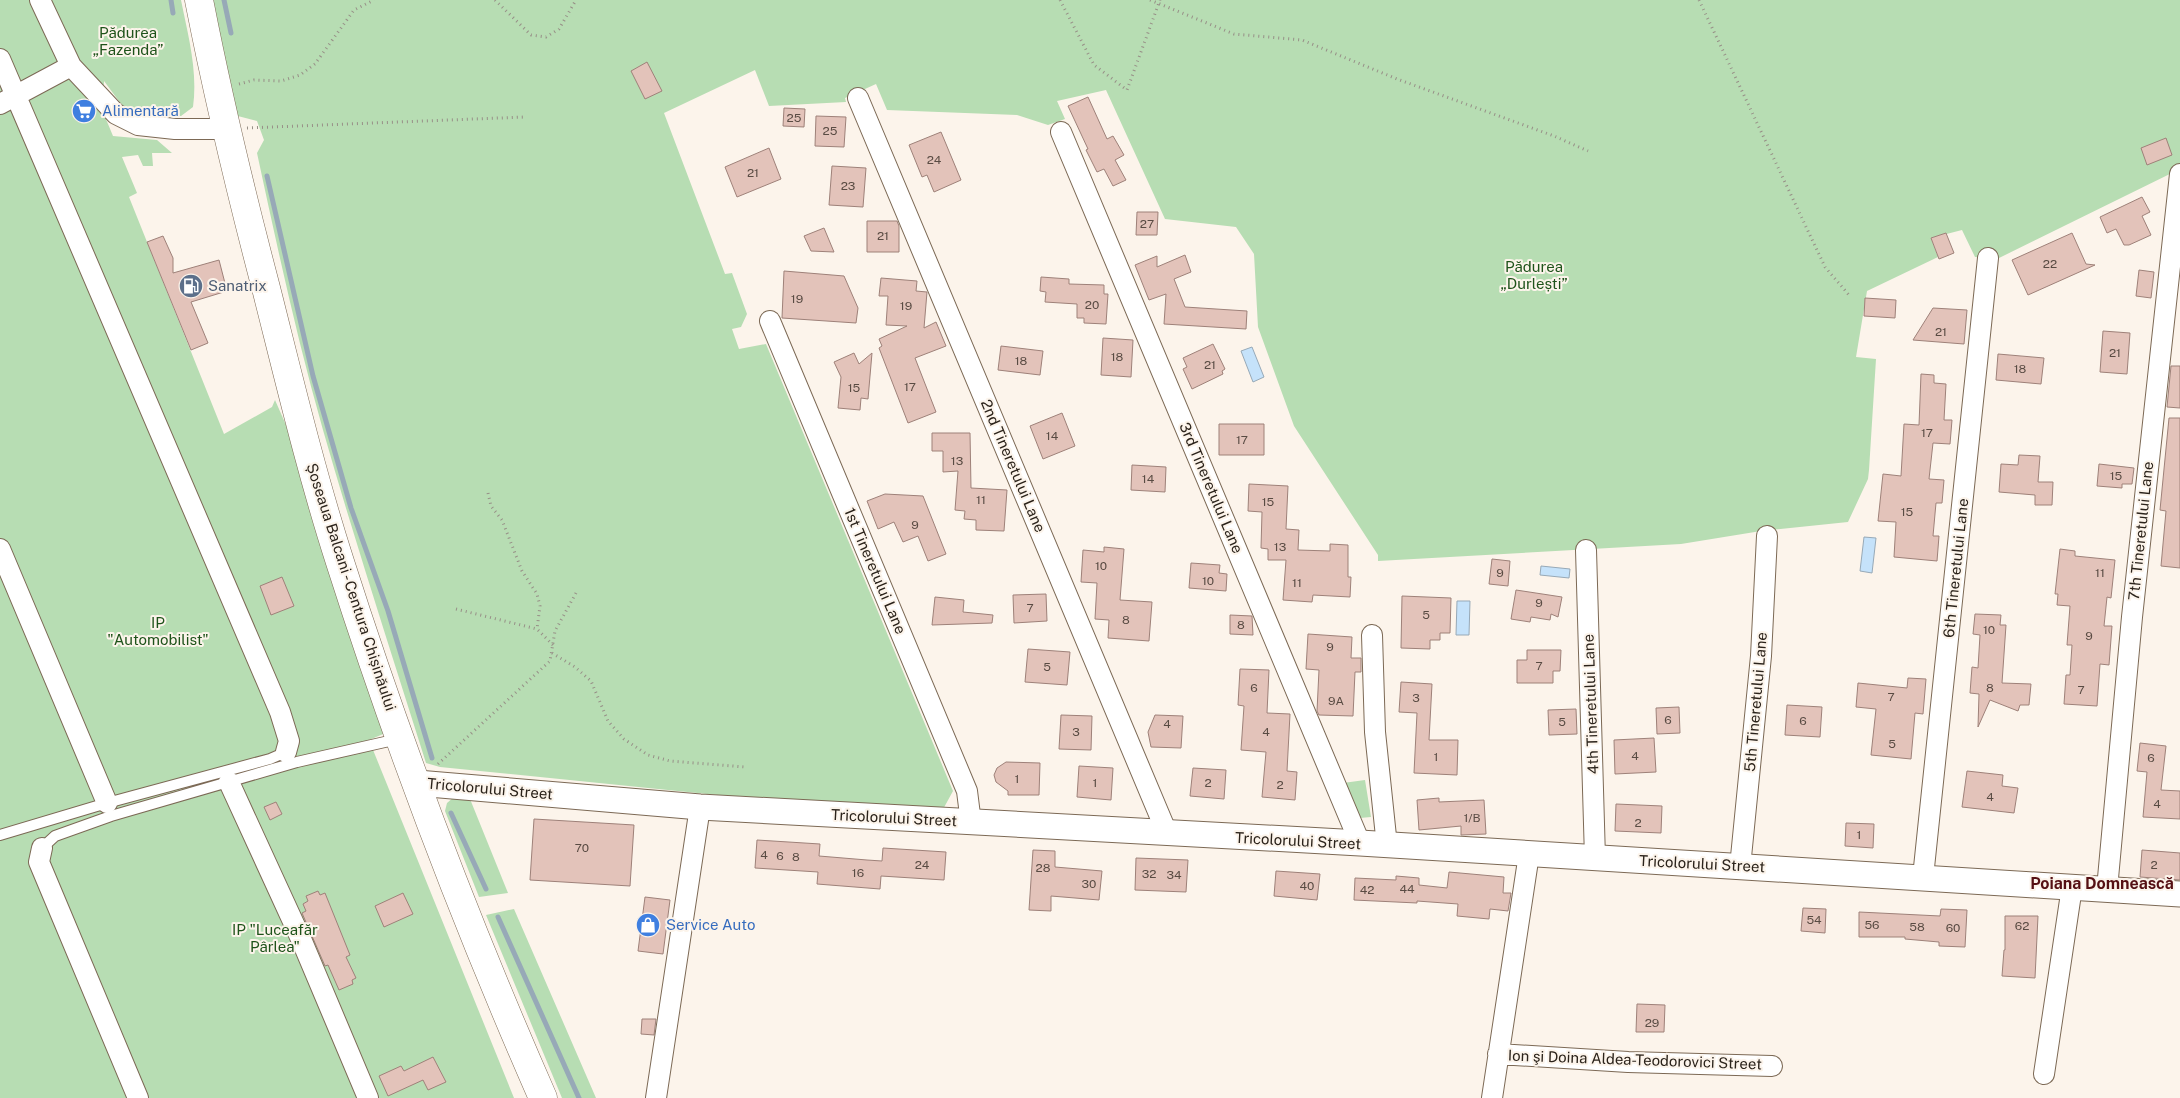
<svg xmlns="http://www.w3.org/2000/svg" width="2180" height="1098" font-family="'Public Sans',sans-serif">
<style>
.green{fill:#b7ddb3}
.water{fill:#c5e2fa;stroke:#97a9b7}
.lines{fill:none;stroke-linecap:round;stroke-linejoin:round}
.stream{stroke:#97a9b7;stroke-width:5}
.building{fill:#e3c3ba;stroke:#9e8179}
.service-casing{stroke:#7c6955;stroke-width:12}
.minor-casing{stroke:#7c6955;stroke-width:22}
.tertiary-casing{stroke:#7c6955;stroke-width:27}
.trunk-casing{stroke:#7c6955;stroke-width:29}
.path{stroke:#978f87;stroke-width:3;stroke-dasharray:1 4;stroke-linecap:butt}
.service{stroke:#fff;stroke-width:10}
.minor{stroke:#fff;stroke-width:20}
.tertiary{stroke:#fff;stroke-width:25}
.trunk{stroke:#fff;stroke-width:28}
.labels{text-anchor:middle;stroke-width:4;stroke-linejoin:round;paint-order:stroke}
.number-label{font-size:12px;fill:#594b43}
.park-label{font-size:15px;fill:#1e531a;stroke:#fcf4eb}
.shop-label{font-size:15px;fill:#366cbe;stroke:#fcf4eb;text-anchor:start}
.service-label{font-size:15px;fill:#4e5e75;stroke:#fcf4eb;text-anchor:start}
.street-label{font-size:15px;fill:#2b231b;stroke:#fcf4eb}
.neighbourhood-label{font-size:16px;font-weight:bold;fill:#551014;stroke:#fcf4eb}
</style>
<rect width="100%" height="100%" fill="#fcf4eb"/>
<path class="green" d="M0,0H181C188,35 198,71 193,107L181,116L159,115L124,108L104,81L103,112L113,136L157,140L172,153H152L153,166H143L138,155L122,157L137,193L129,197L224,434L272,407L275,400L297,450L388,732L369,740L514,1098H0Z
M213,0H2180V169L1997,259L1975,257L1962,230L1931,238L1938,257L1867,291L1856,357L1876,359L1869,470L1868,479L1848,522L1761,531L1681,544L1378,561V555L1294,426L1258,327L1254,254L1236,227L1165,219L1106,90L1057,101L1065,119L1048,125L1017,115L887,110L876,84L845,98L846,102L769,106L755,70L664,113L725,274L732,273L747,314L741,327L732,329L739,349L766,344L953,791L941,813L857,809L440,767L426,763C391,652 355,542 323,430C297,339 277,246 257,153L264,140L257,121L234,115Z
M1365,780L1371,817L1360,818L1343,783Z
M454,797L470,799L508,893L479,897L445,811L447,803Z
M514,909L596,1098H562L486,915Z"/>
<path class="water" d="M1252,347L1264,377L1253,382L1241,351Z
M1864,537L1876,538L1872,573L1860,571Z
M1541,566L1570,569L1569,578L1540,575Z
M1457,601H1470L1469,635H1456Z"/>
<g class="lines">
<path class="stream" d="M171,0L173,13
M224,0L231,33
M267,176L313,376L351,508L388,611L432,758
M451,813L486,889
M498,917L579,1098"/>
</g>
<path class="building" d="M647,62L662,91L645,99L631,71Z
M1088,97L1107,139L1113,136L1124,155L1115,160L1126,180L1113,186L1104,169L1097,172L1086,150L1088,149L1068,106Z
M784,108L805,109L804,127L783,126Z
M816,116L846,117L844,147L815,146Z
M941,132L961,180L934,192L927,175L922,177L909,145Z
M2166,138L2172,155L2147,165L2141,148Z
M769,148L781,179L737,197L725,167Z
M832,166L866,168L863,207L829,205Z
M2142,197L2150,212L2142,216L2151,235L2129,245H2124L2116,229L2107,233L2100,217Z
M1137,212H1158L1157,235H1136Z
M867,221H897L899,226V252H867Z
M824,228L834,252L811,251L804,236Z
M1946,233L1954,253L1939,259L1931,238Z
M2072,233L2086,264L2095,265L2028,295L2012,260Z
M163,236L173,258V273L219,260L227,291L191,302L208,343L191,350L147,242Z
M1185,255L1191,272L1174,279L1185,307L1247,311L1246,329L1164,324L1166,294L1149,300L1135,265L1157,256V267Z
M2139,270L2154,272L2151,298L2136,296Z
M784,271L844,276L858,308L856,323L782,318Z
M1041,277L1069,279V284L1104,285V294H1108L1106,324L1084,323V318H1077V304L1045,302L1046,292L1040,291Z
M881,278L917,281L916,291L927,292L924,328L936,322L946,346L915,358L936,412L908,423L879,348L882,346L879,339L907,326L886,325L888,296H879Z
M1865,298L1896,300L1895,318L1864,316Z
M1933,308L1967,310L1964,344L1913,340Z
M2103,331L2130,333L2127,374L2100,372Z
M1103,338L1133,340L1131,377L1101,375Z
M1213,344L1225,369L1222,371L1223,374L1192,389L1183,369L1187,367L1183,358Z
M1001,346L1043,351L1040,375L998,370Z
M854,353L859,364L872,353L868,399L861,398L860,410L838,408L841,377L834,362Z
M1998,354L2044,358L2041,384L1996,380Z
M2171,366H2180V408L2167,407Z
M1921,374L1934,375V383L1946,384L1944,420H1952L1950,444L1933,443L1929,479L1944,480L1942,503H1936L1933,536H1939L1937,561L1894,557L1896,522L1878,521L1883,474L1901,476L1904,424L1919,425Z
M1062,413L1075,446L1043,459L1030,426Z
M2169,418H2180V568L2161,566L2166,511L2160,510Z
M1219,424H1264V455H1219Z
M932,433H970L971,488L1007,490L1004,531L976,530V520L964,519L965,511L955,510L958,471L943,472V451H932Z
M2019,455L2040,456L2038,482H2053L2052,505H2035V495L1999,492L2001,464L2018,465Z
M2099,464L2134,468L2132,484H2122V488L2097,486Z
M1132,465L1166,467L1165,492L1131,490Z
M1249,484L1288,486L1286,529L1299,530L1298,550L1330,551V544L1348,545V577H1351L1350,597L1313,595L1312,602L1283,600L1286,560H1268V549L1261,548L1262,512L1248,511Z
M885,494L923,496L946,554L928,561L918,536L903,542L894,522L878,529L867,501Z
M1104,547L1124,549L1120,600L1152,602L1149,641L1108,638L1109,620L1095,619L1097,583L1081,582L1083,550L1104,552Z
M2060,549L2075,551V556L2115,560L2111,598L2107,597L2104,626H2112L2109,665L2100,664L2097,706L2064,704L2066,675H2070L2072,645H2067L2070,606L2057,605L2058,594H2055Z
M1492,559L1510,561L1508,586L1489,584Z
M1191,563L1220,565L1219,573L1227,574L1226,591L1189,588Z
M282,577L294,606L271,615L260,586Z
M1516,590L1562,597L1558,617L1551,614L1550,620L1531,617L1530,622L1511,619Z
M1046,594L1047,621L1014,623L1013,595Z
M1402,596L1451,598L1450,633H1440V640H1430V649L1401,648Z
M935,597L964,600L963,612L993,615L992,623L932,625Z
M1975,614L2001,615L2000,625H2006L2002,683L2031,684L2029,705H2020L2018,711L1990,700L1978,727L1979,694L1970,693L1972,667L1978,668L1980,635L1973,634Z
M1230,615L1252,616L1253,635L1230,634Z
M1308,634L1352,637L1351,658H1361V672H1355L1353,716L1319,715L1317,711L1319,670L1306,669Z
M1028,649L1070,652L1067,685L1025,682Z
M1527,650H1561L1560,671H1553V683H1517V660H1527Z
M1240,669L1269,670L1267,713L1290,714L1287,771L1297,772L1295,800L1262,797L1266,752L1241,750L1244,706L1238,705Z
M1908,678L1926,679L1923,714L1915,713L1911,759L1871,755L1876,709L1856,707L1858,683L1907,688Z
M1401,682L1432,684L1429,740H1458L1457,775L1414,773L1417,713L1399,712Z
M1787,705L1822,707L1820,737L1785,735Z
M1679,707L1680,733L1657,734L1656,708Z
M1576,709L1577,734L1549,735L1548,710Z
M1061,715L1092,716L1091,750L1059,749Z
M1155,715L1183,716L1181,748L1151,747L1148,732Z
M1654,738L1656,772L1615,774L1614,740Z
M2140,743L2166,746L2161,790L2180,791V819L2143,817L2147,772L2137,771Z
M1006,762L1040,763L1039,795H1008V791L996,782L994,775L997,768Z
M1079,766L1113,768L1111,800L1077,797Z
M1193,768L1226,770L1224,799L1190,796Z
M1967,771L2003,775L2002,786L2018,788L2014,813L1962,807Z
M1439,798V802L1484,800L1486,834L1461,835V826L1419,830L1417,800Z
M276,802L282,814L270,820L264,807Z
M1616,804L1662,806L1661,833L1615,831Z
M534,819L634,825L630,886L530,880Z
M1846,823L1874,824L1873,848L1845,846Z
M757,840L820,844L819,856L867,860L882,861L883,848L946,852L944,880L881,876L880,889L817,884L818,872L755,868Z
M1033,850L1055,851V867L1102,871L1099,900L1051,896V911L1029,910Z
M2142,850L2180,853V880L2140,877Z
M1136,858L1188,860L1186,892L1135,890Z
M1276,871L1320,874L1317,900L1274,896Z
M1449,872L1504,877L1503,893H1511L1508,911L1490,909L1489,919L1457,916L1458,904L1417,901V903L1354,900L1355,878L1396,880V876L1419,878V885L1447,888Z
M318,891L320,895L325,893L350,955L346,957L356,978L352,980L353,984L339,990L328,965L325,966L302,913L306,911L303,904L308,901L306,896Z
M403,893L413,914L384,927L375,906Z
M645,897L670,900L663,954L638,951Z
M1803,908L1826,909L1825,933L1801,931Z
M1941,909L1967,910L1965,947L1939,946V942L1905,939V937H1859V912L1940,916Z
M2005,916H2038L2035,978L2002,976L2004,950H2005Z
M1637,1004L1665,1005L1664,1032H1636Z
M642,1019H656L654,1035L641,1034Z
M433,1057L446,1082L428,1090L423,1080L388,1096L379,1076L401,1066L404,1071Z"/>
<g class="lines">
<g class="service-casing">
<path id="service" d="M0,835L107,803L270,759L286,752
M42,848L55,836L111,816L297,762L398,739"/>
</g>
<g class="minor-casing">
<path id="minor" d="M40,0L71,66L116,114L138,125L175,129H227
M0,59L280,712L289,741L286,752
M858,98L1167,833
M0,104L71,66
M1061,132L1360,843
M770,321L967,791L971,823
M0,549L107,803
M1586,550L1595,858
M1372,635L1375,732L1387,846
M229,782L301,939L368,1098
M42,848L39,862L138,1098
M1740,867L1761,656L1767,536
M1923,877L1988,258
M2107,889L2132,617L2180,174
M1498,1054L1628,1062L1772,1066
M2044,1074L2072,887
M656,1098L700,807
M1492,1098L1529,854"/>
</g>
<g class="tertiary-casing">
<path id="tertiary" d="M417,783L700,807L1360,843L2180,894"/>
</g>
<g class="trunk-casing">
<path id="trunk" d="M199,0C218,97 241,193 266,288C289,379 311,472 340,562C398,744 466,923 543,1098"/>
</g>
<path class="path" d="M495,0L531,35L546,37L559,29L576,0
M1060,0L1094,65L1127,90L1160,0
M1150,0L1234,34L1302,40L1397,79L1554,136L1588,151
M1699,0L1825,267L1849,295
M239,84L254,80L281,81L300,75L315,64L354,10L374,0
M247,128L525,117
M488,493L491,506L502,520L522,571L537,594L540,606L537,629
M456,609L537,629L553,645
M552,653L575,667L591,681L608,721L624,739L648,755L670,761L745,767
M438,764L550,661L555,631L576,593"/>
<use href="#service" class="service"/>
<use href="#minor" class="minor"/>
<use href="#tertiary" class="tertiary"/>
<use href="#trunk" class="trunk"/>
</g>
<defs>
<g id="supermarket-disc" transform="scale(1.25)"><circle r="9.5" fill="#3f7fe0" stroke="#fcf4eb"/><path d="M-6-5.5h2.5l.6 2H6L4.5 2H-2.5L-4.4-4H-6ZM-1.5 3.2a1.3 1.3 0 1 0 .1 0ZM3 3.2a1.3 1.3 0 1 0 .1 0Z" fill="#fff"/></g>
<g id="fuel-disc" transform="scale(1.25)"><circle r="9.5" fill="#5c6f8a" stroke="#fcf4eb"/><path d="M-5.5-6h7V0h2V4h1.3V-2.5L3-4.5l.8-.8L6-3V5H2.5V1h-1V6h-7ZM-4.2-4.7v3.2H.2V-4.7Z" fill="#fff"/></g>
<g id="shop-disc" transform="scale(1.25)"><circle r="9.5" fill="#3f7fe0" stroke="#fcf4eb"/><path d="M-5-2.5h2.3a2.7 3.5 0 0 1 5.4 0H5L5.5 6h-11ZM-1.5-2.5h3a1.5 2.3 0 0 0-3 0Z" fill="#fff"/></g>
</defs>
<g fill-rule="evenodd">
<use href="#supermarket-disc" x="84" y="111"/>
<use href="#fuel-disc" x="191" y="286"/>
<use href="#shop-disc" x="648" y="925"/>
</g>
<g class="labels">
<g class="number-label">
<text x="794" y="122">25</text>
<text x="830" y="135">25</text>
<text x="934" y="164">24</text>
<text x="753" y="177">21</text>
<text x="848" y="190">23</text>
<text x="1147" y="228">27</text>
<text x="883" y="240">21</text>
<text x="2050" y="268">22</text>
<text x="797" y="303">19</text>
<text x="1092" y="309">20</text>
<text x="906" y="310">19</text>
<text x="1941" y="336">21</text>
<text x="2115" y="357">21</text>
<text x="1117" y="361">18</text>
<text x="1021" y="365">18</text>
<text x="1210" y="369">21</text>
<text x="2020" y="373">18</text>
<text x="910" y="391">17</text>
<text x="854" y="392">15</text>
<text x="1927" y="437">17</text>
<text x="1052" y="440">14</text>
<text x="1242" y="444">17</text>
<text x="957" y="465">13</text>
<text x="2116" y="480">15</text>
<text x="1148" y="483">14</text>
<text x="981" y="504">11</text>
<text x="1268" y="506">15</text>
<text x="1907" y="516">15</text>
<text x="915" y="529">9</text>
<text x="1280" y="551">13</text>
<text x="1101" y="570">10</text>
<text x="1500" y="577">9</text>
<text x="2100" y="577">11</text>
<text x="1208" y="585">10</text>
<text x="1297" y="587">11</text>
<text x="1539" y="607">9</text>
<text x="1030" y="612">7</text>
<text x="1426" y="619">5</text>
<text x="1126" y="624">8</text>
<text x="1241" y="629">8</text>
<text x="1989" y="634">10</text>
<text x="2089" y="640">9</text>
<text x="1330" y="651">9</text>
<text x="1539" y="670">7</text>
<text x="1047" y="671">5</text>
<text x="1254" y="692">6</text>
<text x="1990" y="692">8</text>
<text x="2081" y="694">7</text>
<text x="1891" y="701">7</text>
<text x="1416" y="702">3</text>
<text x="1336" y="705">9A</text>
<text x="1668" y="724">6</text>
<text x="1803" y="725">6</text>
<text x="1562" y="726">5</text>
<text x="1167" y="728">4</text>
<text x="1076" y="736">3</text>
<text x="1266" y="736">4</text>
<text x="1892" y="748">5</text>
<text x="1635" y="760">4</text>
<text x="1436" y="761">1</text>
<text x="2151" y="762">6</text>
<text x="1017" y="783">1</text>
<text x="1095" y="787">1</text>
<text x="1208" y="787">2</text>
<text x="1280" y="789">2</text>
<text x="1990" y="801">4</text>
<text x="2157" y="808">4</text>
<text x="1472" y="822">1/B</text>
<text x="1638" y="827">2</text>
<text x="1859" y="839">1</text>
<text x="582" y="852">70</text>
<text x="764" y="859">4</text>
<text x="780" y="860">6</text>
<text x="796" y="861">8</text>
<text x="922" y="869">24</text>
<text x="2154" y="869">2</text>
<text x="1043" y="872">28</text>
<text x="858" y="877">16</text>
<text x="1149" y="878">32</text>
<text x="1174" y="879">34</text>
<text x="1089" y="888">30</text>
<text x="1307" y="890">40</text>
<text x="1407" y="893">44</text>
<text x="1367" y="894">42</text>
<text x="1814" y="924">54</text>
<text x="1872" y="929">56</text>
<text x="2022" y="930">62</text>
<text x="1917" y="931">58</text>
<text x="1953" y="932">60</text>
<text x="1652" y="1027">29</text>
</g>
<g class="park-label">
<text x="128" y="38">Pădurea<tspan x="128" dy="17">„Fazenda”</tspan></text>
<text x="1534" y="272">Pădurea<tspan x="1534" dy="17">„Durlești”</tspan></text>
<text x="158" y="628">IP<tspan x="158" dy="17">"Automobilist"</tspan></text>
<text x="275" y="935">IP "Luceafăr<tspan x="275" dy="17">Pârlea"</tspan></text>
</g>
<g class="shop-label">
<text x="102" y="116">Alimentară</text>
<text x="666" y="930">Service Auto</text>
</g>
<g class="service-label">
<text x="208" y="291">Sanatrix</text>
</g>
<g class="street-label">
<text transform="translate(1013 466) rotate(67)" y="5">2nd Tineretului Lane</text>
<text transform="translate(1211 488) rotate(67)" y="5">3rd Tineretului Lane</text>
<text transform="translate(2141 531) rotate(-84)" y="5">7th Tineretului Lane</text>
<text transform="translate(1956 568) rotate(-84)" y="5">6th Tineretului Lane</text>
<text transform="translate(875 571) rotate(67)" y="5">1st Tineretului Lane</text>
<text transform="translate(351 587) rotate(72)" y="5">Șoseaua Balcani - Centura Chișinăului</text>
<text transform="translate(1756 702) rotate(-85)" y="5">5th Tineretului Lane</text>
<text transform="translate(1591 704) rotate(-92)" y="5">4th Tineretului Lane</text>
<text transform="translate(490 789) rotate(5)" y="5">Tricolorului Street</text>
<text transform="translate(894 818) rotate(3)" y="5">Tricolorului Street</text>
<text transform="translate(1298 841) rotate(3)" y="5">Tricolorului Street</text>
<text transform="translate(1702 864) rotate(3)" y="5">Tricolorului Street</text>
<text transform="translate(1635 1060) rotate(2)" y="5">Ion şi Doina Aldea-Teodorovici Street</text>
</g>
<g class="neighbourhood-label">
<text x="2102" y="889">Poiana Domnească</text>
</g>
</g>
</svg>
